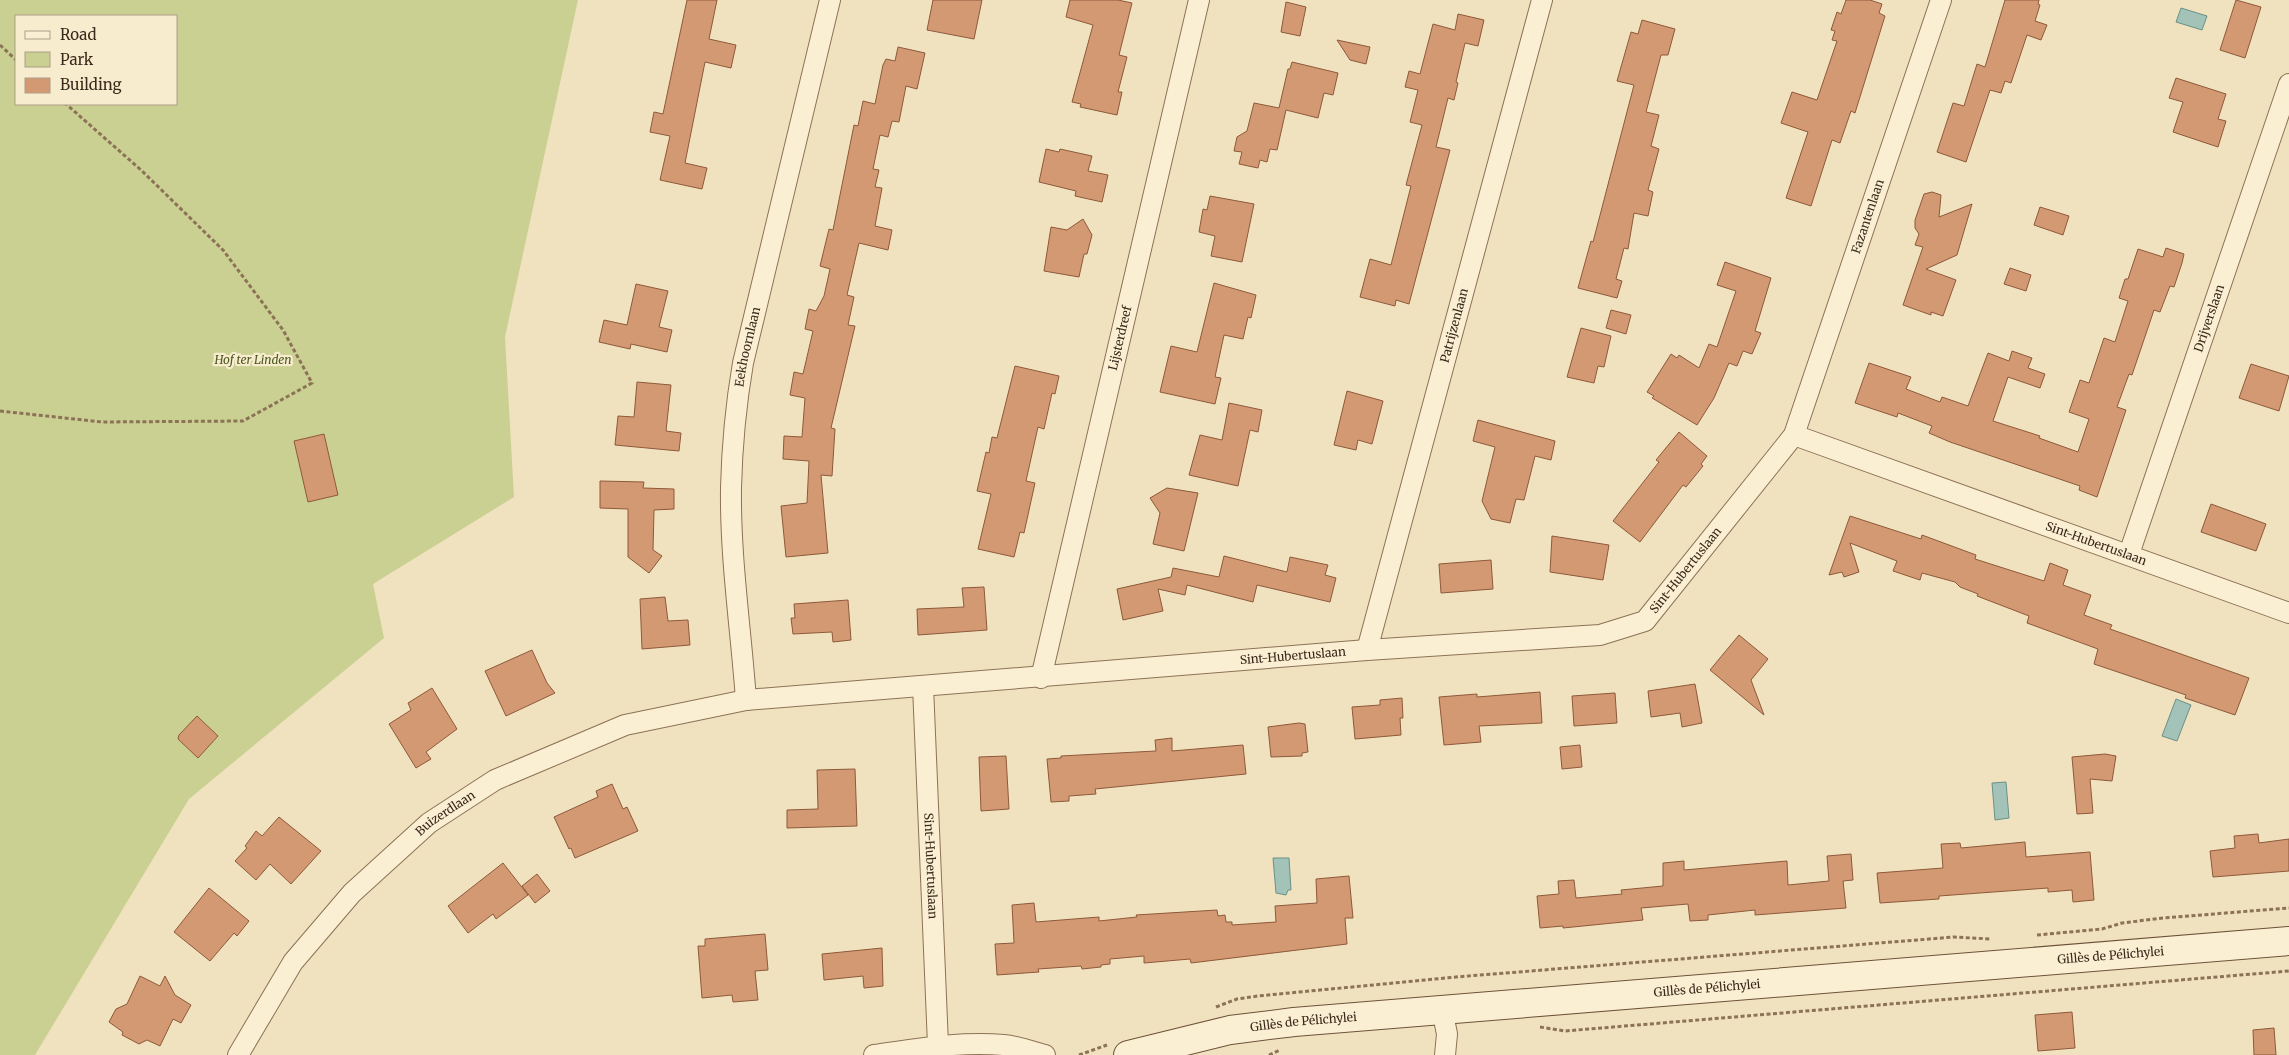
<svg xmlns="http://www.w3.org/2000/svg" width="2289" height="1055" font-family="Merriweather,serif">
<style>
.green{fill:#cad092;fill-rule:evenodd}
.water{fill:#a3c3b9;stroke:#699187}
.building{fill:#d39972;stroke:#8d593a}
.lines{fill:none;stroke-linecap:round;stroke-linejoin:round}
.street-casing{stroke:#8c7256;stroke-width:22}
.secondary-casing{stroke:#6d5239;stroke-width:30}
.path{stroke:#8c7256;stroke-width:3;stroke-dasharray:4 2.5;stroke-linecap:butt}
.street{stroke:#fbefd3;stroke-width:20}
.secondary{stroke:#fbefd3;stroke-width:28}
.labels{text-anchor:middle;stroke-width:4.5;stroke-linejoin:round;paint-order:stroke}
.street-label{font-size:12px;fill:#3a2a1c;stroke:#f8eccf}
.park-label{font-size:12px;font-style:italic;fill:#4b5820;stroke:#f8eccf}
</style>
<rect width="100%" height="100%" fill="#f1e2bf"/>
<path class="green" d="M0,0H578L505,337L514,497L373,584L384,638L189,799L35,1055H0ZM16,16H176V104H16Z"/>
<path class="water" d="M2181,8L2207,16L2202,30L2176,22Z
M2176,699L2191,705L2177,741L2162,736Z
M2006,782L2009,818L1995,820L1992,783Z
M1273,858H1289L1291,890H1288L1286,895L1276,893Z"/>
<path class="building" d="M687,0H717L709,39L736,45L731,68L705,62L685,163L707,168L702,189L660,180L670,136L650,132L654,112L663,114Z
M933,0H982L974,39L927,30Z
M1070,0H1118L1132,3L1119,55L1127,57L1118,92H1122L1117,115L1080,107L1081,104L1072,102L1093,25L1066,17Z
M1846,0H1870L1882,4L1879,13L1885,16L1855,113L1851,111L1840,143L1832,140L1811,206L1786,198L1808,132L1781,123L1792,92L1817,100L1837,41L1832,40L1835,31L1831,30L1837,12L1841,14Z
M2005,0H2039L2038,4L2040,5L2035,21L2047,25L2041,40L2027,35L2011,83L2005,81L2001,93L1990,90L1966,162L1937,152L1953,103L1964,106L1977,64L1985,67Z
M2236,0L2261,7L2245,58L2220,50Z
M1286,2L1306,7L1300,36L1281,32Z
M1458,14L1484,20L1478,46L1465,43L1456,82L1458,83L1454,100L1448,98L1436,147L1450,150L1409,304L1396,300L1395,306L1360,297L1370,259L1391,265L1411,186L1406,185L1422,125L1410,122L1418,90L1405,87L1409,71L1420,74L1433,24L1455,30Z
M1642,20L1675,29L1668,55H1661L1646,112L1659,115L1651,146L1659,149L1648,190L1653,192L1648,216L1634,213L1628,249L1624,248L1616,279L1622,281L1617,298L1578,288L1591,241L1593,242L1634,85L1617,81L1631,32L1638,34Z
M1337,40L1370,47L1366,64L1350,60Z
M898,47L925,53L917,89L906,86L899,122L892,121L888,137L880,135L873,169L879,170L875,187L882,188L875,226L892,230L888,250L859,243L847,295L854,297L848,325L855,326L831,428L835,429L832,476L821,475L828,553L786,557L781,506L807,503L809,461L783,459L784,436L802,437L805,398L790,395L794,372L803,374L813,331L805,329L809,309L816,311L824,296L830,269L820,266L829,229L833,230L854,125L858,126L863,101L875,104L883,65L886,59L895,61Z
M1292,62L1338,73L1333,95L1324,93L1318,118L1286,110L1277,150L1270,149L1267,162L1260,160L1258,168L1239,164L1242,152L1234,151L1237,137L1247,131L1254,103L1279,108L1288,69H1290Z
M2176,78L2226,94L2218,119L2226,121L2218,147L2173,132L2183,102L2169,98Z
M1046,149L1059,152L1060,149L1092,156L1088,171L1108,175L1102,202L1075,196L1076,191L1039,182Z
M1932,192L1941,195L1939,217L1972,204L1957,255L1926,269L1956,280L1943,316L1931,312V315L1903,305L1923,247L1915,245L1919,234L1915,228V220L1924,194Z
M1210,196L1254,204L1242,262L1211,256L1215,236L1199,232L1203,209L1207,210Z
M2040,207L2069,216L2063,235L2034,225Z
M1083,219L1092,235L1087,254H1084L1079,277L1044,271L1051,227L1067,230Z
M2166,248L2184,254L2182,263L2174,287L2170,286L2160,312L2154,310L2132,375L2129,374L2117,407L2126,410L2097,497L2079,490L2080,486L1950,442L1929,433L1932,426L1898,413L1897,417L1855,403L1869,363L1911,377L1906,389L1940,402L1942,397L1968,406L1988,353L2009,361L2012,351L2032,358L2028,368L2045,374L2040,388L2008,377L1993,421L2040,436L2039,438L2078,452L2089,419L2069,412L2080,380L2089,383L2104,338L2115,342L2128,301L2119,298L2125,279H2128L2138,249L2163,257Z
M1725,262L1771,278L1755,331L1761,333L1752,354L1743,351L1737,366L1729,363L1714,398L1697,425L1652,398L1654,396L1647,392L1671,354L1677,358L1679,355L1699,368L1709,344L1717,347L1736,291L1717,285Z
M2010,268L2031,275L2026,291L2004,284Z
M1214,283L1256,295L1251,318L1248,317L1243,339L1224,335L1215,377L1221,378L1215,404L1160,392L1171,346L1197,352Z
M636,284L668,291L659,327L672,330L667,352L631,344L630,349L599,342L604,320L627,325Z
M1611,310L1631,315L1626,334L1606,328Z
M1581,328L1611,336L1604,367L1598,366L1594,383L1567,377Z
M2251,364L2289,376L2279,411L2239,398Z
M1015,366L1059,376L1055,394L1052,393L1044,429L1038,427L1026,481L1035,483L1024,533L1020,532L1014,557L978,549L991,494L977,491L986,452L989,453L992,437L997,438Z
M637,382L671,385L666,431L681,433L679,451L615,445L618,416L634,417Z
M1347,391L1383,401L1372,444L1358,440L1356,450L1334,445Z
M1229,403L1262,410L1258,432L1250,430L1238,486L1189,475L1200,435L1222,440Z
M1478,420L1555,441L1551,460L1535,456L1524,500L1516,499L1510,523L1491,519L1482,501L1495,447L1473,441Z
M1679,432L1707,456L1701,464L1703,466L1686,487L1683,485L1640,542L1613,521L1659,462L1656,460Z
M324,434L338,495L308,502L294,441Z
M600,481L644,482L643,488L674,489V509L654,510L653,550L662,556L649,573L628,557V509L600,508Z
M1167,488L1198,493L1184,551L1153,544L1160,513L1150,498Z
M2211,504L2266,524L2256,551L2201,532Z
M1850,516L1921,539L1922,535L1976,555L1975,559L2044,581L2050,563L2068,570L2063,585L2091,595L2084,615L2112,625L2110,629L2249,678L2235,715L2185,698L2186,695L2094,664L2098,649L2027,623L2029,616L1977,596L1978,594L1960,587L1955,582L1922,573L1920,580L1893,571L1897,561L1850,543L1859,572L1844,577L1842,572L1829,575Z
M1552,536L1609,545L1603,580L1550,572Z
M1224,556L1287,572L1290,557L1328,565L1325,575L1336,578L1330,602L1257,585L1253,602L1187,585L1185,595L1158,589L1163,611L1123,620L1117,589L1171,577L1173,568L1219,577Z
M1491,560L1493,589L1441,593L1439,564Z
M984,587L987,630L918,635L917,609L964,607L962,588Z
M665,597L668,621L688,620L690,645L642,649L640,599Z
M848,600L851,640L833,642L832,632L793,634L791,618H795L794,604Z
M1739,635L1768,659L1751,680L1764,715L1710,670Z
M532,650L547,683L555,693L506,716L485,671Z
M1695,684L1702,723L1682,727L1680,713L1651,717L1648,691Z
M432,688L457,729L426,752L431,759L416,768L389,724L411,710L408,703Z
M1540,692L1542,723L1479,726L1481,742L1444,745L1439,697L1477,694V697Z
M1615,693L1617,723L1574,726L1572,696Z
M1402,698L1403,718H1400L1401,735L1355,739L1352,707L1380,705V700Z
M197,716L218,736L198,758L178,739L179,735Z
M1299,723L1305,724L1308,752L1302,753V756L1271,757L1268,727Z
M1172,738V751L1243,745L1246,774L1095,789L1096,794L1069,796V801L1051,802L1047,759L1061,758V756L1156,751L1155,740Z
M1580,745L1582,767L1562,769L1560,747Z
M2105,754L2116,756L2112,781L2090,779L2093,813L2077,814L2072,757Z
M1006,756L1009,809L981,811L979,757Z
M855,769L857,826L787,828V810L818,809L817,770Z
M612,784L623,809L627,807L638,831L575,858L571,848L569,849L554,817L598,797L596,791Z
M279,817L321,851L291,884L270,864L256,880L235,861L247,848L245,846L256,831L262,836Z
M2258,834L2259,843L2289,839V871L2213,877L2210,851L2235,848L2234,836Z
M2025,842L2026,857L2090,852L2094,900L2073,902L2072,890L2048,892V888L1939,896V899L1880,903L1877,873L1943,868L1941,844L1960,843L1961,848Z
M1851,854L1853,880L1843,881L1846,908L1755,915V910L1708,915V920L1690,921L1688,904L1641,908L1643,920L1563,928V926L1540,928L1537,896L1559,894L1558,881L1574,880L1576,898L1622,894L1621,890L1663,886V863L1684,861V870L1787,861L1788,885L1829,881L1827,856Z
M503,863L528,895L496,919L493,914L468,933L448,906Z
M537,874L550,891L535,903L522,886Z
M1349,876L1353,918H1345L1347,944L1191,963L1190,959L1144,963V956L1110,959V964L1101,965V967L1082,969L1081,966L1038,969L1039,972L997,975L995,944L1014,943L1012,905L1034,903L1036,922L1099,917V921L1137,917L1136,915L1217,910L1218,916L1225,915L1226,922H1232V925L1276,922L1275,906L1317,903L1316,879Z
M209,888L249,921L237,936L234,933L210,961L174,932Z
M765,934L768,970L755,971L758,1000L733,1002L732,995L702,998L698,946H705V939Z
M882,948L883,986L864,988L863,976L824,980L822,954Z
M140,976L160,986L165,976L175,995L191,1005L181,1023L173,1019L160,1046L147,1040L139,1044L122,1035L123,1032L109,1022L116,1009L127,1004Z
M2072,1012L2075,1048L2038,1051L2035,1015Z
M2274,1028L2276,1055H2254L2253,1030Z"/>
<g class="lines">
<g class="street-casing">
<g id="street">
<path id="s1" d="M1794,435L2289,613"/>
<path id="s2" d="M2129,554L2289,84"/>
<path id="s3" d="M1367,650L1542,0"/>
<path id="s4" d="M1041,678L1199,0"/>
<path id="s5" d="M923,686L938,1045"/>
<path id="s6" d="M746,700C741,630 730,558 731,488C732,445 736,404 743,363L830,0"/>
<path d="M1442,1009L1447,1034L1445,1055"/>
<path id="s7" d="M238,1055L293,962L352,893L429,823L495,780L625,725L746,700L1367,650L1600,635L1645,621L1794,435L1941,0"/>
<path d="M874,1055C917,1049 960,1041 1004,1045C1018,1046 1032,1052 1045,1055"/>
</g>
</g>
<g class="secondary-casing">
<g id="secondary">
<path id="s8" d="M1128,1055L1230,1030L1294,1022L2289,941"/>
</g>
</g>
<path class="path" d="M0,45L16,60
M0,411L102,422L243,421L312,383L283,330L223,250L141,170L66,104
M2037,935L2102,929L2122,923L2163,918L2289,908
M1216,1007L1237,999L1258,996L1456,977L1954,937L1990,939
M1540,1027L1565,1031L2289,971
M1079,1055L1107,1045
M1269,1055L1280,1050"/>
<use href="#street" class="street"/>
<use href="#secondary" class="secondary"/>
</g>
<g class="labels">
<g class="street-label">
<text dy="4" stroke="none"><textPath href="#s7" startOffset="2019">Fazantenlaan</textPath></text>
<text dy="4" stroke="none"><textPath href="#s2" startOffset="249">Drijverslaan</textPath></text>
<text dy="4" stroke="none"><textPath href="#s3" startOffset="336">Patrijzenlaan</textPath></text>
<text dy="4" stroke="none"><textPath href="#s4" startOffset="349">Lijsterdreef</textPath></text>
<text dy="4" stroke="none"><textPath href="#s6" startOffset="355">Eekhoornlaan</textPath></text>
<text dy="4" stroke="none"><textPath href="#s1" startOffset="321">Sint-Hubertuslaan</textPath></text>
<text dy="4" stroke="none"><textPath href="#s7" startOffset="1615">Sint-Hubertuslaan</textPath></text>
<text dy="4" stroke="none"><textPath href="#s7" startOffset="1195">Sint-Hubertuslaan</textPath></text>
<text dy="4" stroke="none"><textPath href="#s7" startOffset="322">Buizerdlaan</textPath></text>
<text dy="4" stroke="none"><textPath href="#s5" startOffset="180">Sint-Hubertuslaan</textPath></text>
<text dy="4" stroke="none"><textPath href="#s8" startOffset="989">Gillès de Pélichylei</textPath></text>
<text dy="4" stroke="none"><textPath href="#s8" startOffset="584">Gillès de Pélichylei</textPath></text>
<text dy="4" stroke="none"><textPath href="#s8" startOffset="179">Gillès de Pélichylei</textPath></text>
</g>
<g class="park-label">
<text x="253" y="364">Hof ter Linden</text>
</g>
</g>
<rect x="15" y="15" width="162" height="90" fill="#f8eccf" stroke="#ac9e87"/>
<rect x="25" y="31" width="25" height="8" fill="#fbefd3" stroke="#ac9e87"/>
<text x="60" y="40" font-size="15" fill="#3a2a1c">Road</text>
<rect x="25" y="52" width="25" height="15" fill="#cad092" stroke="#ac9e87"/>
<text x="60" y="65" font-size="15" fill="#3a2a1c">Park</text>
<rect x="25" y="78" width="25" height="15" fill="#d39972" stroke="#ac9e87"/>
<text x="60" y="90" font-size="15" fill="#3a2a1c">Building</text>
</svg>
